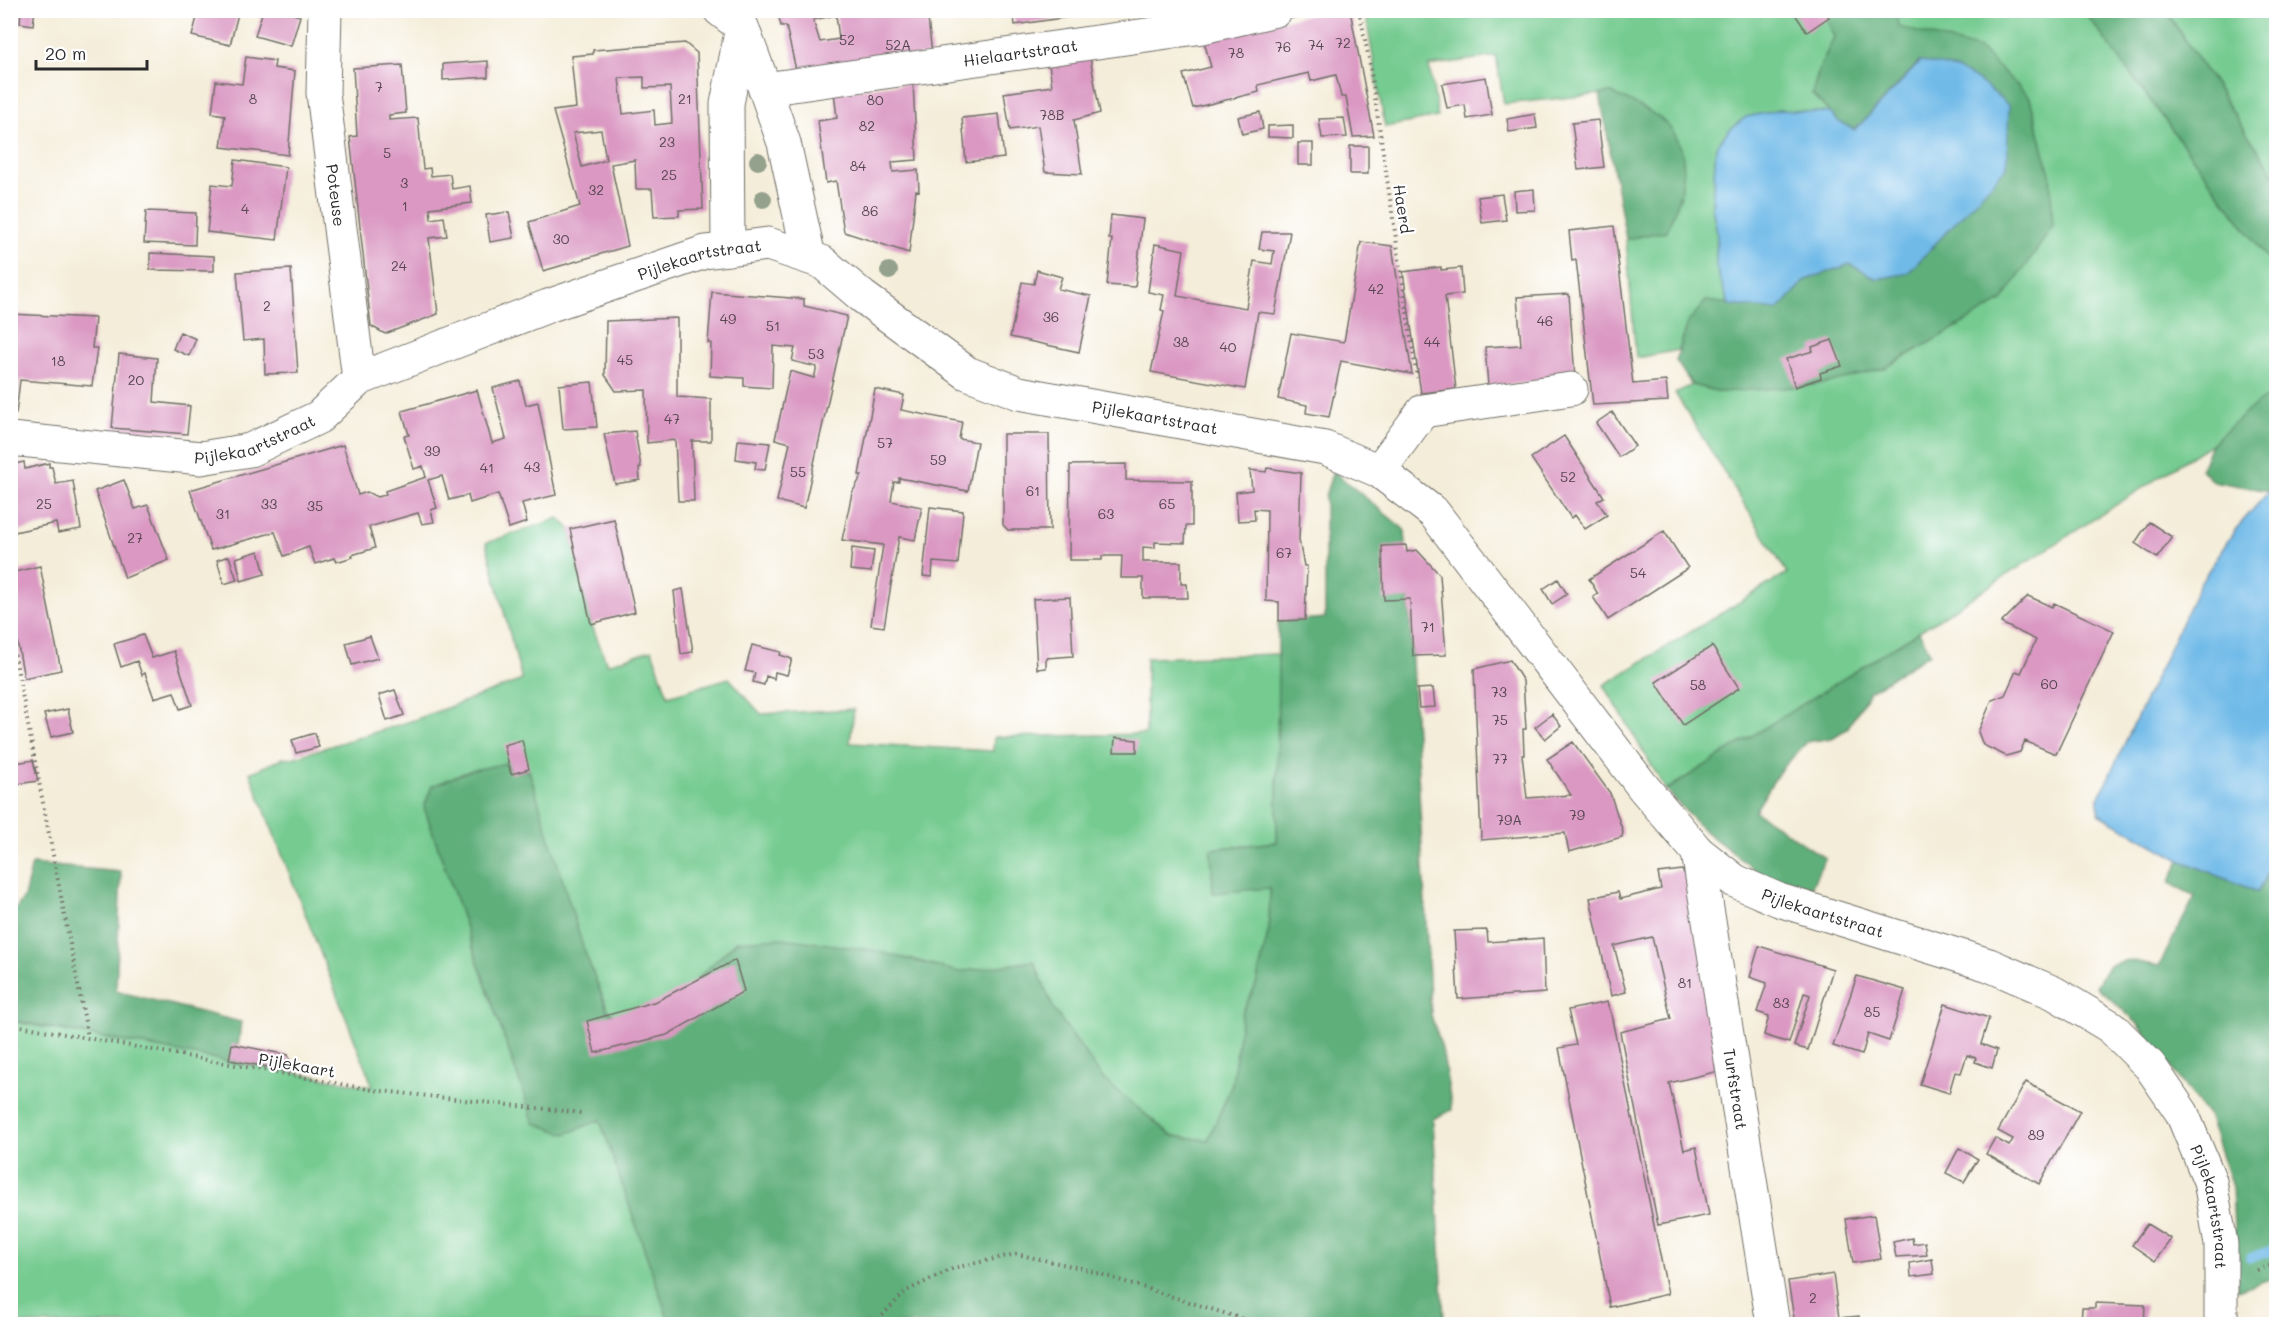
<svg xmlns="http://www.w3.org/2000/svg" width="2287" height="1335" font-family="Mali,sans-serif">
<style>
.green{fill:#74cb90;stroke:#507b5e;stroke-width:1.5}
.forest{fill:#5faf7a;stroke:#456d52;stroke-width:1.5}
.water{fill:#6fbae8;stroke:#4d728a;stroke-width:1.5}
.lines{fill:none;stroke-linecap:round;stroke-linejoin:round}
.stream{stroke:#6fbae8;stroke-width:10}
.building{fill:#da98c2;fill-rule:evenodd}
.street-casing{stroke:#716f68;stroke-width:35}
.path{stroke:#716f68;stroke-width:4;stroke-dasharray:1.5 4.5;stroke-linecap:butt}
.street{stroke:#fff;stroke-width:33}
.tree{fill:#94a18d}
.labels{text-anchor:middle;stroke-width:4.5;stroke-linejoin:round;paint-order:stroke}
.number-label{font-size:14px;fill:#574651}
.street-label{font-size:16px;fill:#2b2b2b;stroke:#fff}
</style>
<rect width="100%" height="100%" fill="#fff"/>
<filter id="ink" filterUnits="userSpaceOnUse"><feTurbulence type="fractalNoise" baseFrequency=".0167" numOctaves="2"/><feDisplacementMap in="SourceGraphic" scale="12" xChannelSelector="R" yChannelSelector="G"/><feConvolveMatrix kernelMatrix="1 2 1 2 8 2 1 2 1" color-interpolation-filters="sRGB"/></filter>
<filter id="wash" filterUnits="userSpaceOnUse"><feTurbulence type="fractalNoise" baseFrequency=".008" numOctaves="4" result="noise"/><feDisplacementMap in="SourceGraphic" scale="24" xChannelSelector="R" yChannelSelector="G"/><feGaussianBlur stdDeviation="1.35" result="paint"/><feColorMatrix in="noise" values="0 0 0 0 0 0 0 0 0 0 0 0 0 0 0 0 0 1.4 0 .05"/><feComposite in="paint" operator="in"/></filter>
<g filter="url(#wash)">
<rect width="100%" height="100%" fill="#f4edd9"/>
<path class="green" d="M1408,10L1824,11L1834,37L1819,70L1812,94L1830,113L1780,110L1746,117L1728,131L1716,147L1712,207L1717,232L1716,267L1729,305L1706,301L1688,322L1679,350L1636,358L1626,239L1666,231L1681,195L1612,93L1504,104L1496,56L1429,66L1438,117L1385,127L1365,11Z
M1895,11H2084L2276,270V434L2250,409L2211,444L1851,675L1666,790L1604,685L1787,573L1675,393L1692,385L1721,392L1959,327L2030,98L1932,38L1898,27Z
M2166,11H2276V177Z
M559,518L570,529L591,623L607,664L652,650L668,696L729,678L761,714L854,709L850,743L993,751L994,737L1146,734V658L1278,654L1277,842L1211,849L1214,893L1270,887L1269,929L1256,985L1242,1013L1232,1085L1208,1140L1172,1136L1104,1080L1054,1010L1034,961L959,972L916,960L737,941L675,1000L634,1023L609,1012L506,763L432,786L424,807L534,1123L566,1133L600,1119L670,1324H11L10,1021L373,1087L250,773L283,758H292L414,720L522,680L486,543Z"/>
<path class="forest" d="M1824,11H1895L1899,27L1980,49L2030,98L2050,174L2053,226L2002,301L1885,368L1828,383L1795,387L1721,392L1692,385L1676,361L1688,322L1706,301L1778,310L1806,280L1850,264L1877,279L1908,273L1949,229L1919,62L1855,130L1839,122L1812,94L1819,70L1834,37Z
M2084,11H2166L2276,177V270Z
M1612,93C1628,101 1648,108 1662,120C1697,149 1683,196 1666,231L1626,239L1600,94Z
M2276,391V492L2212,481L2201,469L2211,444L2251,408Z
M1333,471L1405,530L1431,1015L1442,1049L1452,1110L1433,1119L1444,1319L1449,1324H1340L1330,1321L1328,1324H670L600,1120L566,1134L534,1123L424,807L432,786L469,771L506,763L511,773L529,770L583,947L608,1012L633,1023L675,1000L737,941L782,938L872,950L959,972L1034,961L1054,1010L1104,1080L1172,1136L1208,1140L1232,1085L1242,1013L1256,985L1269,929L1270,888L1213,893L1211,849L1277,842L1278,622L1325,618V496Z
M1919,631L1930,653L1870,691L1847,729L1832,738L1807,742L1779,772L1755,811L1825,858L1810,890L1768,880L1702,829L1666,790Z
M2276,854V1277L2237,1290L2232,1187L2209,1118L2137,1023L2096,986L2109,965L2128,960L2159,966L2195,896L2169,883L2180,860L2258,892Z
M32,864L121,872L116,991L241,1022L236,1063L11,1020V916L24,897Z"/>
<path class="water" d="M1920,62C1963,66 1977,77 2009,106L2007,167L1908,273L1877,279L1850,264L1806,280L1778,310L1729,305L1716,267L1717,232L1712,207L1716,147L1728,131L1746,117L1780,110L1830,113L1839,122L1855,130Z
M2269,491L2276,492V854L2258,892L2180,860L2099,814L2098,800L2200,583L2235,530Z"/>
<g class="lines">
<path class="stream" d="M2250,1258L2276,1249"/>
</g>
<g id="blocks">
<path class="building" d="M21,10H35L33,25L20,23Z
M199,10H239L230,45L192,36Z
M263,10H278L300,16L291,46L255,36Z
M777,10H927L932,54L796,70L786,26H781ZM836,15L839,39L820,42L813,20Z
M1013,10H1081L1082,15L1015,25Z
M1329,10H1350L1374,136L1353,137L1346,97H1341L1336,75L1311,81L1309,73L1258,85L1259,92L1193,108L1183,74L1211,67L1203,38Z
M1792,10H1824L1829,17L1807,32Z
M685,43L697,53L703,209L679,210V216L654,217L652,189H636L635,160L611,164L628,246L543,271L529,222L580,206L553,111L576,108L571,56L593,54V50ZM644,77V88L670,87L672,123L655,125L654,110L623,114L619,78ZM601,130L606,160L582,167L573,133Z
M246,57L275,61L274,68L295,71L288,155L221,147L225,115L212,113L216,81L242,84Z
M1090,57L1100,113L1074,120L1082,174L1045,172L1038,126L1010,130L1004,93L1052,86L1049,64Z
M488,61V77L443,80V64Z
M402,65L406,113L389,115V120L418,118L423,169L430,168L431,176L450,174L452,189L470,186L472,203L430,208L431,219L444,217L447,236L429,238L438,314L385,334L371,326L350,137L357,136L353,68Z
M1486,77L1492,115L1467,119L1465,105L1447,108L1442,84Z
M913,83L917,160L892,162L893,172L918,170L919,191L916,190L909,253L844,232L836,181L826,183L818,121L837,118L834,92Z
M1260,112L1263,129L1242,134L1238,117Z
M999,114L1004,158L966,162L962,118Z
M1535,114L1537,128L1509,132L1507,119Z
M1344,118L1347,137L1322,138L1319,119Z
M1598,120L1604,167L1578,170L1572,123Z
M1293,125V138L1268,137V126Z
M1298,143H1313V165H1298Z
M1350,146H1368V174H1350Z
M235,160L286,167L277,240L207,232L212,184L232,186Z
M1534,189L1535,210L1515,211L1514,191Z
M1502,194L1506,220L1482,223L1478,197Z
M146,211L196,213L195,245L144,243Z
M509,212L514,238L490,242L486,215Z
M1111,215L1143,219L1135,287L1107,285L1112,239H1109Z
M1614,226L1633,384L1666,381L1668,401L1593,405L1576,260L1572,261L1569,231Z
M1262,232H1290L1275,314L1258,312L1245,389L1151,372L1164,311L1161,310L1164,295L1148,292L1155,244L1184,250L1177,296L1246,308L1254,261L1272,264L1274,251L1259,249Z
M1361,242L1392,246L1412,374L1341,361L1329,417L1306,413L1307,405L1278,399L1291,333L1344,342Z
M150,253L214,256V271L150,270Z
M1441,267V270L1461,268L1463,294L1445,296L1456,389L1421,393L1403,272Z
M291,269L298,373L265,374L264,339L243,341L237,272Z
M1037,270L1062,277L1058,289L1091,296L1079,352L1010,337L1022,282L1034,284Z
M712,292L804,299V306L847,316L804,508L777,501L790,443L775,439L790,371L814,378L817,367L792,361L795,348L773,346L772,388L744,386V378L710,376L711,343H708Z
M1569,294L1575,378L1488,386L1485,347L1521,345L1517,297Z
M10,314L95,318L92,348H97L92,386L20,380L16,414H10Z
M677,318V397L711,399V441H692L694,501H678L675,440L647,443L646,390L616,391L605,375L606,321Z
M180,332L196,339L189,356L173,349Z
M1832,340L1842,366L1820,373L1821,378L1795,387L1786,359L1813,351L1812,347Z
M119,354L157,358L154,402L190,406L187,434L112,428Z
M520,381L526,405L538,402L556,495L522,503L527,522L509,528L498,494L470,503L468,495L449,500L442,476L428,480L437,508L431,510L434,522L422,524L418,513L369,527L375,548L352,555L353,557L336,562L334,558L315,564L309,547L284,556L275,532L211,550L190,490L343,445L358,495L367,492L377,497L386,495L385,491L426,477L423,466L414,469L404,436L409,435L402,411L477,390L492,443L506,439L493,388Z
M592,382L597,427L563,429L559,385Z
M875,389L904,395L901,410L962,422L959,439L977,442L968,491L899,478V482H894L891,501L922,507L915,540L899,537L884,627L871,625L883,545L842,540L852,493L862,475H859Z
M1612,412L1635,446L1619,457L1596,423Z
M635,431L641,467L639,468L640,480L615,484L604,434Z
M1003,434H1049L1050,530H1008L1003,525Z
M1564,436L1604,497L1597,501L1607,515L1585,529L1575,515L1571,518L1531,458Z
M738,440L770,443L765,470L755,469L756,462L736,459Z
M24,462L25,469L49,463V467H52L56,484L73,481L81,529L58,533L56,523L10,533V465Z
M1126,464V480L1192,481V526H1186L1185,543L1155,542V548L1143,547V562H1181V584H1187L1188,598H1143V578H1121L1122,556H1102V560H1069L1070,465Z
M1267,468L1301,473L1299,540L1304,566H1307L1305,620L1279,621V602L1266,601L1267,510L1254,509L1255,520L1238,521L1236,492L1252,490L1250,470L1266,472Z
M124,480L135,509L148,505L169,560L125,578L95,491Z
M930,507L963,511L958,564L933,562L932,577L923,576Z
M614,519L635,612L591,624L570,529Z
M2149,522L2172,537L2157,558L2135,543Z
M1664,531L1688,568L1608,620L1593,597L1598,594L1589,579Z
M1406,545L1407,552L1417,550L1440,575L1446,655L1413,656L1410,599L1384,600L1382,546Z
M852,548L874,551L871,572L850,570Z
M259,551L265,574L241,581L236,558Z
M229,556L237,580L224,584L217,560Z
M40,566L61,670L24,678L10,602V573Z
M1558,579L1567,594L1552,604L1543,589Z
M683,589L693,652L681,654L674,591Z
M2028,596L2052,607L2054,603L2114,631L2056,754L2025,741L2020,752L2006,756L1983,745L1978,732L1992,700L2005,695L2016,671L2021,673L2036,640L2001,623Z
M1070,597L1073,656L1046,658V668L1037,669L1033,599Z
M143,635L152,658L174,651L192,705L180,709L174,692L154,698L145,673L142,675L137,661L121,667L114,644Z
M370,636L378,658L352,665L346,643Z
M752,645L781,652L780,655L792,659L787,675L775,672L774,679L766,676L764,685L753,682L755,673L745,671Z
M1712,646L1739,688L1683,725L1656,682Z
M1510,660L1523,681L1526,729H1523L1524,755H1522L1527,798L1571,795L1547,759L1573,742L1610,793L1623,832L1622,837L1569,852L1565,833L1481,840L1474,669Z
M1433,688L1435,707L1419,708L1417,689Z
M395,690L404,715L387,721L379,695Z
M68,709L73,732L51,737L44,714Z
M1552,714L1561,726L1545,739L1535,727Z
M315,733L319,747L296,753L292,740Z
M1115,738L1137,740V752H1114Z
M522,740L529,769L511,774L504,745Z
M33,760L38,781L10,785V764Z
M1682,870L1691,884L1723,1070L1669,1083L1684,1150L1696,1147L1709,1215L1658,1225L1620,1032L1671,1019L1652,937L1614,946L1626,992L1611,996L1590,898L1618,892L1620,899L1661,889L1658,873Z
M1487,930L1488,942L1543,938L1545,993L1458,999L1454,931Z
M1759,946L1833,969L1808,1050L1794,1046L1810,995L1804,993L1789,1043L1764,1035L1769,1016L1757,1012L1767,983L1750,977Z
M735,960L744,991L667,1035L595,1053L587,1021L657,1001Z
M1857,976L1905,990L1889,1041L1868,1034L1862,1055L1833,1046Z
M1607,1002L1611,1014L1668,1294L1610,1307L1559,1048L1576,1045L1568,1010Z
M1945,1004L1989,1018L1981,1044L1997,1050L1992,1068L1975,1062L1976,1058L1967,1055L1961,1073L1955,1072L1949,1093L1920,1084Z
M232,1044L288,1055L294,1072L229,1060Z
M2026,1082L2080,1111L2039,1184L1986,1154L1995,1138L2009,1146L2013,1139L1998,1131Z
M1959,1148L1978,1159L1964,1182L1946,1173Z
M1874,1215L1881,1259L1853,1263L1846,1219Z
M2147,1224L2171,1239L2155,1261L2132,1245Z
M1912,1238L1913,1244L1925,1242L1927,1255L1896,1257L1893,1242Z
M1932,1259L1934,1274L1911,1277L1910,1263Z
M1833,1274L1839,1318L1859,1316L1860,1324H1795L1788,1281Z
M2095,1303L2145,1305L2144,1324H2081L2082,1308H2095Z"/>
</g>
</g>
<g filter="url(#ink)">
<use href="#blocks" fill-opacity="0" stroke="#716f68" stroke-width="1.5"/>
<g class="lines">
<g class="street-casing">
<g id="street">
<path id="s1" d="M325,10L323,93L359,379"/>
<path d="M720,10L742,27L765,89L784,143L809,257"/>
<path id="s2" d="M765,89L1203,27L1276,10"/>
<path d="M728,249L727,104L742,27"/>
<path id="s3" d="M10,439L201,458L250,450L319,417L359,379L548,306L705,252L768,244L822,262L863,297L967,373L1019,393L1325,448L1379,471L1434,513L1643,787L1698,852L1735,881L1779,900L1989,965L2054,993L2111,1027L2150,1066L2182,1113L2210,1181L2221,1244V1324"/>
<path d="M1379,471L1423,411L1571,389"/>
<path id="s4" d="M1698,852L1773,1324"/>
</g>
</g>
<path class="path" d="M1359,10L1369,59L1417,378
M10,631L88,1037
M10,1024L373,1090L582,1113
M2257,1270L2276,1264
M874,1324L906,1291L954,1268L1016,1254L1081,1268L1259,1324"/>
<use href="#street" class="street"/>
</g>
<g class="tree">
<circle cx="758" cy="161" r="9"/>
<circle cx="763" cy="199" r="9"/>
<circle cx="889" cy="271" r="9"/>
</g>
</g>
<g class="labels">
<g class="number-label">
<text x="847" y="45">52</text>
<text x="1343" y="48">72</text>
<text x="898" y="50">52A</text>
<text x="1316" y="50">74</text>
<text x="1283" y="52">76</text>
<text x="1236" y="58">78</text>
<text x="379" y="92">7</text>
<text x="253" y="104">8</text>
<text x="685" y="104">21</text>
<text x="875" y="105">80</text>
<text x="1052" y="120">78B</text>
<text x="867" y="131">82</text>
<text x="667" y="147">23</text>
<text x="387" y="158">5</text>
<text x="858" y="171">84</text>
<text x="669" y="180">25</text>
<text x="404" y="188">3</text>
<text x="596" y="195">32</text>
<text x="405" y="211">1</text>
<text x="245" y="214">4</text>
<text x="870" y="216">86</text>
<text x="561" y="244">30</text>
<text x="399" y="271">24</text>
<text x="1376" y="294">42</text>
<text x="267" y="311">2</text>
<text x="1051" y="322">36</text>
<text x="728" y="324">49</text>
<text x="1545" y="326">46</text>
<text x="773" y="331">51</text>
<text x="1181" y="347">38</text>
<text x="1432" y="347">44</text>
<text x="1228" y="352">40</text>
<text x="816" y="359">53</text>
<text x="625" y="365">45</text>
<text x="58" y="366">18</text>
<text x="136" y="385">20</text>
<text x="672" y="424">47</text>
<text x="885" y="448">57</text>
<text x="432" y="456">39</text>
<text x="938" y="465">59</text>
<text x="532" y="472">43</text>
<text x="487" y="473">41</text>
<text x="798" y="477">55</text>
<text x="1568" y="482">52</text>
<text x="1033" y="496">61</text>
<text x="44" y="509">25</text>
<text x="269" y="509">33</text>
<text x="1167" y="509">65</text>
<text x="315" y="511">35</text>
<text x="223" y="519">31</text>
<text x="1106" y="519">63</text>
<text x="135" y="543">27</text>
<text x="1284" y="558">67</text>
<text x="1638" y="578">54</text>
<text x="1428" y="632">71</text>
<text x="2049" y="689">60</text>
<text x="1698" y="690">58</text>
<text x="1499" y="697">73</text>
<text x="1500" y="725">75</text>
<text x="1500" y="764">77</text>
<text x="1577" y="820">79</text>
<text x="1509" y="825">79A</text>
<text x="1685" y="988">81</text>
<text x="1781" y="1008">83</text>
<text x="1872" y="1017">85</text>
<text x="2036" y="1140">89</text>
<text x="1813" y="1303">2</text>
</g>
<g class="street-label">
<text dy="6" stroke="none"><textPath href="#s2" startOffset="258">Hielaartstraat</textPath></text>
<text dy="6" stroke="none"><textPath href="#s1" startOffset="186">Poteuse</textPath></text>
<text transform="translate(1403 209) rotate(81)" y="6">Haerd</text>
<text dy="6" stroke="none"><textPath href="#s3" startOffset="735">Pijlekaartstraat</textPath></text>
<text dy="6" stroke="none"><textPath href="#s3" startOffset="1239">Pijlekaartstraat</textPath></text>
<text dy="6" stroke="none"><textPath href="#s3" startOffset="249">Pijlekaartstraat</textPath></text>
<text dy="6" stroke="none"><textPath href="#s3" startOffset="2110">Pijlekaartstraat</textPath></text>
<text transform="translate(297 1065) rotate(10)" y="6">Pijlekaart</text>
<text dy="6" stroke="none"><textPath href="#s4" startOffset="240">Turfstraat</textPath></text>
<text dy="6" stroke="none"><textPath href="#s3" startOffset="2632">Pijlekaartstraat</textPath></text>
</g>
</g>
<rect width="2287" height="1335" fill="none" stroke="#fff" stroke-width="36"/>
<path d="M36 60v9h111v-9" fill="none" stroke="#2b2b2b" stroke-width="3"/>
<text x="45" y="60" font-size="18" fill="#2b2b2b" stroke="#ffffff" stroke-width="4.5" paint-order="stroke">20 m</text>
</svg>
